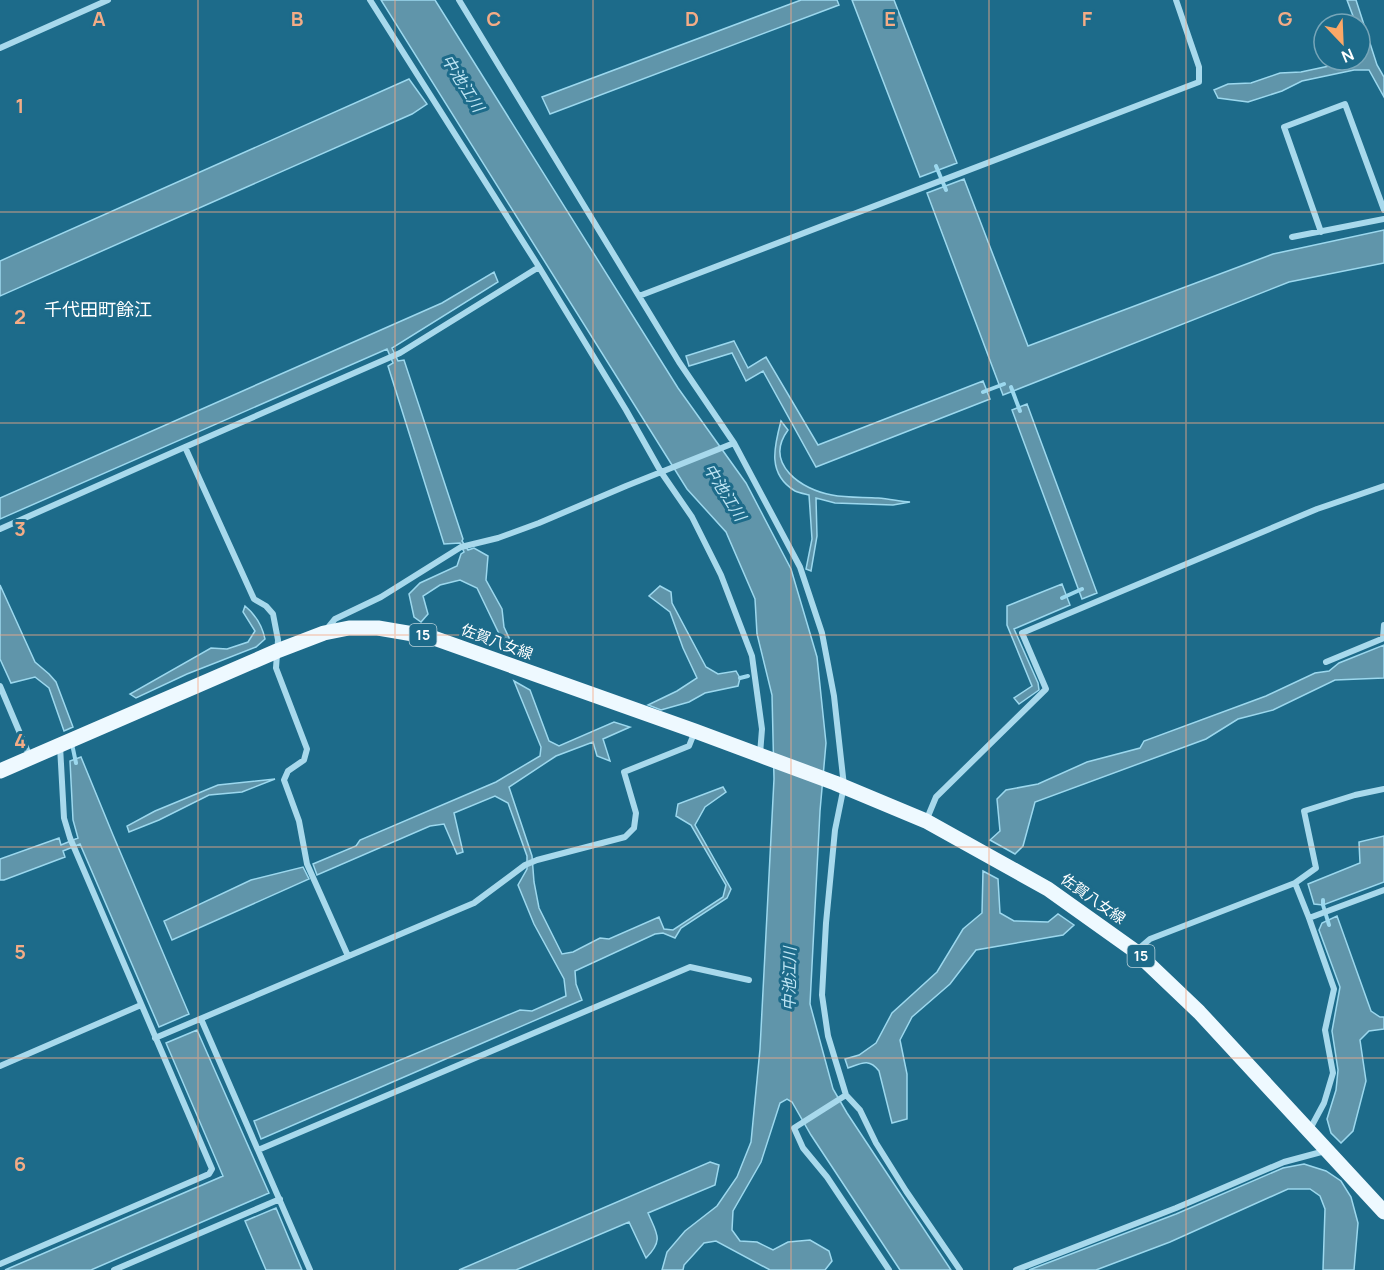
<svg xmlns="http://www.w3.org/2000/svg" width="1384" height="1270" font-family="Manrope,'Noto Sans JP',sans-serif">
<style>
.water{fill:#6095aa;stroke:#9cd8ee;stroke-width:1.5}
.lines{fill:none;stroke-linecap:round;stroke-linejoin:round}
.stream{stroke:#9cd8ee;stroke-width:4}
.minor{stroke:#a8d9ec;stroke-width:6}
.primary{stroke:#eef9ff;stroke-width:15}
.grid{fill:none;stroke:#f4ac86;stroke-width:1.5;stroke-opacity:0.55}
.labels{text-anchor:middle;stroke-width:6;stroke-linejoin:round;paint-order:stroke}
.shield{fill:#1d6b8a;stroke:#bbd3dc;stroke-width:1.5}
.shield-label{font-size:14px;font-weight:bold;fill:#fff}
.street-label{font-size:15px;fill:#fff;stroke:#1d6b8a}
.water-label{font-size:16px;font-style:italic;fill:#bfe6f5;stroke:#1d6b8a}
.quarter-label{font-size:18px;fill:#fff;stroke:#1d6b8a}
.grid-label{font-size:20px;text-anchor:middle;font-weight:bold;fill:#f4ac86;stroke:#1d6b8a;stroke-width:6;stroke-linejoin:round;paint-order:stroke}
</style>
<rect width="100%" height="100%" fill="#1d6b8a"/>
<path class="water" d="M381,0H435L678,388L746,483L791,569L817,657L826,743L820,811L810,1004L833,1089L847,1113L951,1270H900L811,1135L792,1102L787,1099L780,1103L761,1162L733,1211L732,1230L740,1241L757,1242L773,1250L788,1242L810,1240L829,1251L832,1261L825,1270H770L716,1241L704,1243L684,1265L683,1270H662L667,1252L685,1231L717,1206L737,1177L751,1142L760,1049L774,779L772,695L757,634L755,599L726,532L687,489Z
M801,0H837L839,5L550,114L542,97Z
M852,0H894L957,163L920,177Z
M1347,0H1356L1377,65L1384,77V97L1369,70H1354L1302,81L1282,91L1248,102L1218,98L1214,90L1228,84L1251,83L1280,73L1301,72L1343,63L1349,60H1360V54L1362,53L1360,24H1356Z
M409,79L427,104L412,114L0,296V261Z
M964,179L1028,346L1273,254L1384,230V263L1289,282L1003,395L927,193Z
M494,272L498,282L392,348L398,361L404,360L463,539L462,541L468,550L474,548L488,556L486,580L502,609L504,627L517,655L504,644L477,588L460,580L440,585L423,596L428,614L421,622L414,617L409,594L420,583L457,566L461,554L464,552L460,543L444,544L388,366L393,363L387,349L0,519V498L442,303Z
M734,341L748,368L766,357L818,445L983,381L990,399L816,467L763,371L746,381L732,353L689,366L686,356Z
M1027,404L1097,593L1082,599L1012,410Z
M781,421L788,430C763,464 802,490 832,495C847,498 863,497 878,498C889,499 900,501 910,502L893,505L835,503L816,498L817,536L811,571L806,569L812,539L809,495C805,494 799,493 795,491C767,474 774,447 781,421Z
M1062,584L1070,605L1014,629L1038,683L1039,690L1019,704L1014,698L1032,686L1007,625V606Z
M0,585L35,662L49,674L56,682L73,727L64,731L49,688L35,677L11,683L0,659Z
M660,586L671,592L672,603L706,667L718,674L736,671L740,678L738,686L705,693L689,702L661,710L648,705L677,691L697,678L683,648L670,612L649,596Z
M245,606C256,615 262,625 265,639L256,647L187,674L136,698L130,694L211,648L227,649L248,642L255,631L243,612Z
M1384,645V678L1335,680L1273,710L1238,719L1206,739L1035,802L1023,846L1015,854L990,840L1000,831L997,799L1006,790L1038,784L1087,762L1140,748L1144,741L1266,696L1315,673L1329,671L1339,663Z
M514,681L530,690L549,741L559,746L614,722L630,727L603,739L610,761L597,756L593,742L556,756L509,787L532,856L534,882L539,908L562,954L573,952L600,938L609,939L659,917L664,929L673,930L723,897L726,885L691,825L676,816L678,804L723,787L726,792L705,807L695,825L731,889L727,898L681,928L675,938L663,933L655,934L575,971L576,984L582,1000L261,1139L254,1121L520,1010L532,1011L566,996L564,979L534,924L518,885L527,869V856L508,803L495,796L454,813L463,852L457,854L444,824L430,826L317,875L313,864L356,846L360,840L496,782L540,756L541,747Z
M81,757L113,835L189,1014L159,1027L80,844L63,851L65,857L4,880H0V859L59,838L61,845L78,838L73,820L70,761Z
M275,779L242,792L209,795L159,820L129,832L127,826L155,811L218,785Z
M1384,836V882L1323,905L1314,904L1308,884L1360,863L1359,842Z
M303,867L309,879L172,940L164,921L251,880Z
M983,871L998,879L1000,913L1014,921L1048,922L1058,914L1074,925L1063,935L976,950L950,984L912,1017L900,1040L907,1074V1119L892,1123L879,1071C869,1058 862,1063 848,1068L845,1059L859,1055L876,1043L892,1013L937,972L963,929L982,913Z
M1337,916L1371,1011L1380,1017H1384V1029L1369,1031L1360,1040L1366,1081L1353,1131L1341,1143L1331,1133L1327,1119L1336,1090L1338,1070L1332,1031L1340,987L1319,930L1322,923Z
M197,1030L269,1193L91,1270H5L223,1176L166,1043Z
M710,1162L719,1165L715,1185L648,1213C657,1234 664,1240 646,1258L629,1222L516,1270H459Z
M1304,1164L1326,1171L1341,1181L1351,1197L1358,1223L1354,1270H1323L1325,1209L1320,1196L1310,1189H1288L1170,1242L1096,1270H1029L1176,1214L1283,1168Z
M276,1208L302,1270H266L245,1221Z"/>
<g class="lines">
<path class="stream" d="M936,166L946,190
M1011,387L1020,411
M983,392L1004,384
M1062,598L1082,589
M740,678L748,676
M72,744L76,763
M1323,900V905L1329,925"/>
<path class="minor" d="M370,0L539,267L626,410L661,472L692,517L721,575L752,656L762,729L760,754
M459,0L679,362L734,443L800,567L822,633L834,696L844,786L835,830L826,923L822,995L828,1036L846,1095L860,1110L876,1143L906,1191L960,1270
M0,48L108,0
M1321,232L1284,127L1345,104L1384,210
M1292,237L1384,219
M639,296L1199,82V67L1176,0
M185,447L400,353L539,267
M0,529L185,447L254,599L266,606L273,614L278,640L276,668L307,749L304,760L288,771L284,780L299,821L307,864L348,956
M326,630L335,619L381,597L461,547L498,538L539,523L626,486L734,443
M1383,638L1384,625
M1326,662L1384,638
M0,686L30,757
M926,821L936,797L1046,689L1022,633L1317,509L1384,486
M1295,883L1316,868L1304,811L1355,795L1384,789
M1309,918L1334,989L1325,1030L1333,1073L1324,1103L1310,1129
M1136,951L1150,939L1295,883L1309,918L1384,890
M201,1019L310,1270
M155,1038L474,903L525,865L537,860L625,837L634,828L636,813L624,772L689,746L695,731
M0,1066L141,1005
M846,1095L794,1128L803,1148L827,1177L889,1270
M258,1150L690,967L749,980
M0,1264L209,1174L212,1169L70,838L64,818L60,746
M114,1270L280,1199
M1016,1270L1176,1208L1284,1162L1325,1151"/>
<path class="primary" d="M0,771L277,651L324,633L349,628H378L431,637L695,731L835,783L926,821L1048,889L1135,951L1199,1012L1384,1212"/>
</g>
<path class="grid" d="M198,0V1270M395,0V1270M593,0V1270M791,0V1270M989,0V1270M1186,0V1270M0,212H1384M0,423H1384M0,635H1384M0,847H1384M0,1058H1384"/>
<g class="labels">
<g class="shield">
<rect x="409.5" y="624" width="27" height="22" rx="4.5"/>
<rect x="1127.5" y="945" width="27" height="22" rx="4.5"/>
</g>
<g class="shield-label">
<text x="423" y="640">15</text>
<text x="1141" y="961">15</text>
</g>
<g class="street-label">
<text transform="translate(497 642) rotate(20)" y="5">佐賀八女線</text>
<text transform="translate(1093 899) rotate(35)" y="5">佐賀八女線</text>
</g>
<g class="water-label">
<text transform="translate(463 83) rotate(58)" y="6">中池江川</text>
<text transform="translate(725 492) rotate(58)" y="6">中池江川</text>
<text transform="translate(789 979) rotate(-89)" y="6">中池江川</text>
</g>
<g class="quarter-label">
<text x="98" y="316">千代田町餘江</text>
</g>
</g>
<g class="grid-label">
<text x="99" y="26">A</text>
<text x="297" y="26">B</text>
<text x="494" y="26">C</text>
<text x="692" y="26">D</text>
<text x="890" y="26">E</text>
<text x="1087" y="26">F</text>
<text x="1285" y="26">G</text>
<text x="20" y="113">1</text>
<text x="20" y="324">2</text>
<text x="20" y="536">3</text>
<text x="20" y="748">4</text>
<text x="20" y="959">5</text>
<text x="20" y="1171">6</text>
</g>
<g transform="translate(1342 42) rotate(157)"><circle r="28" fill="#1d6b8a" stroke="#77a6b9" stroke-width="1.5"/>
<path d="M0-4.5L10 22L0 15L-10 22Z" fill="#fca867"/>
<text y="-9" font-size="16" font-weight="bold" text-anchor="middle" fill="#ffffff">N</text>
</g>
</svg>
